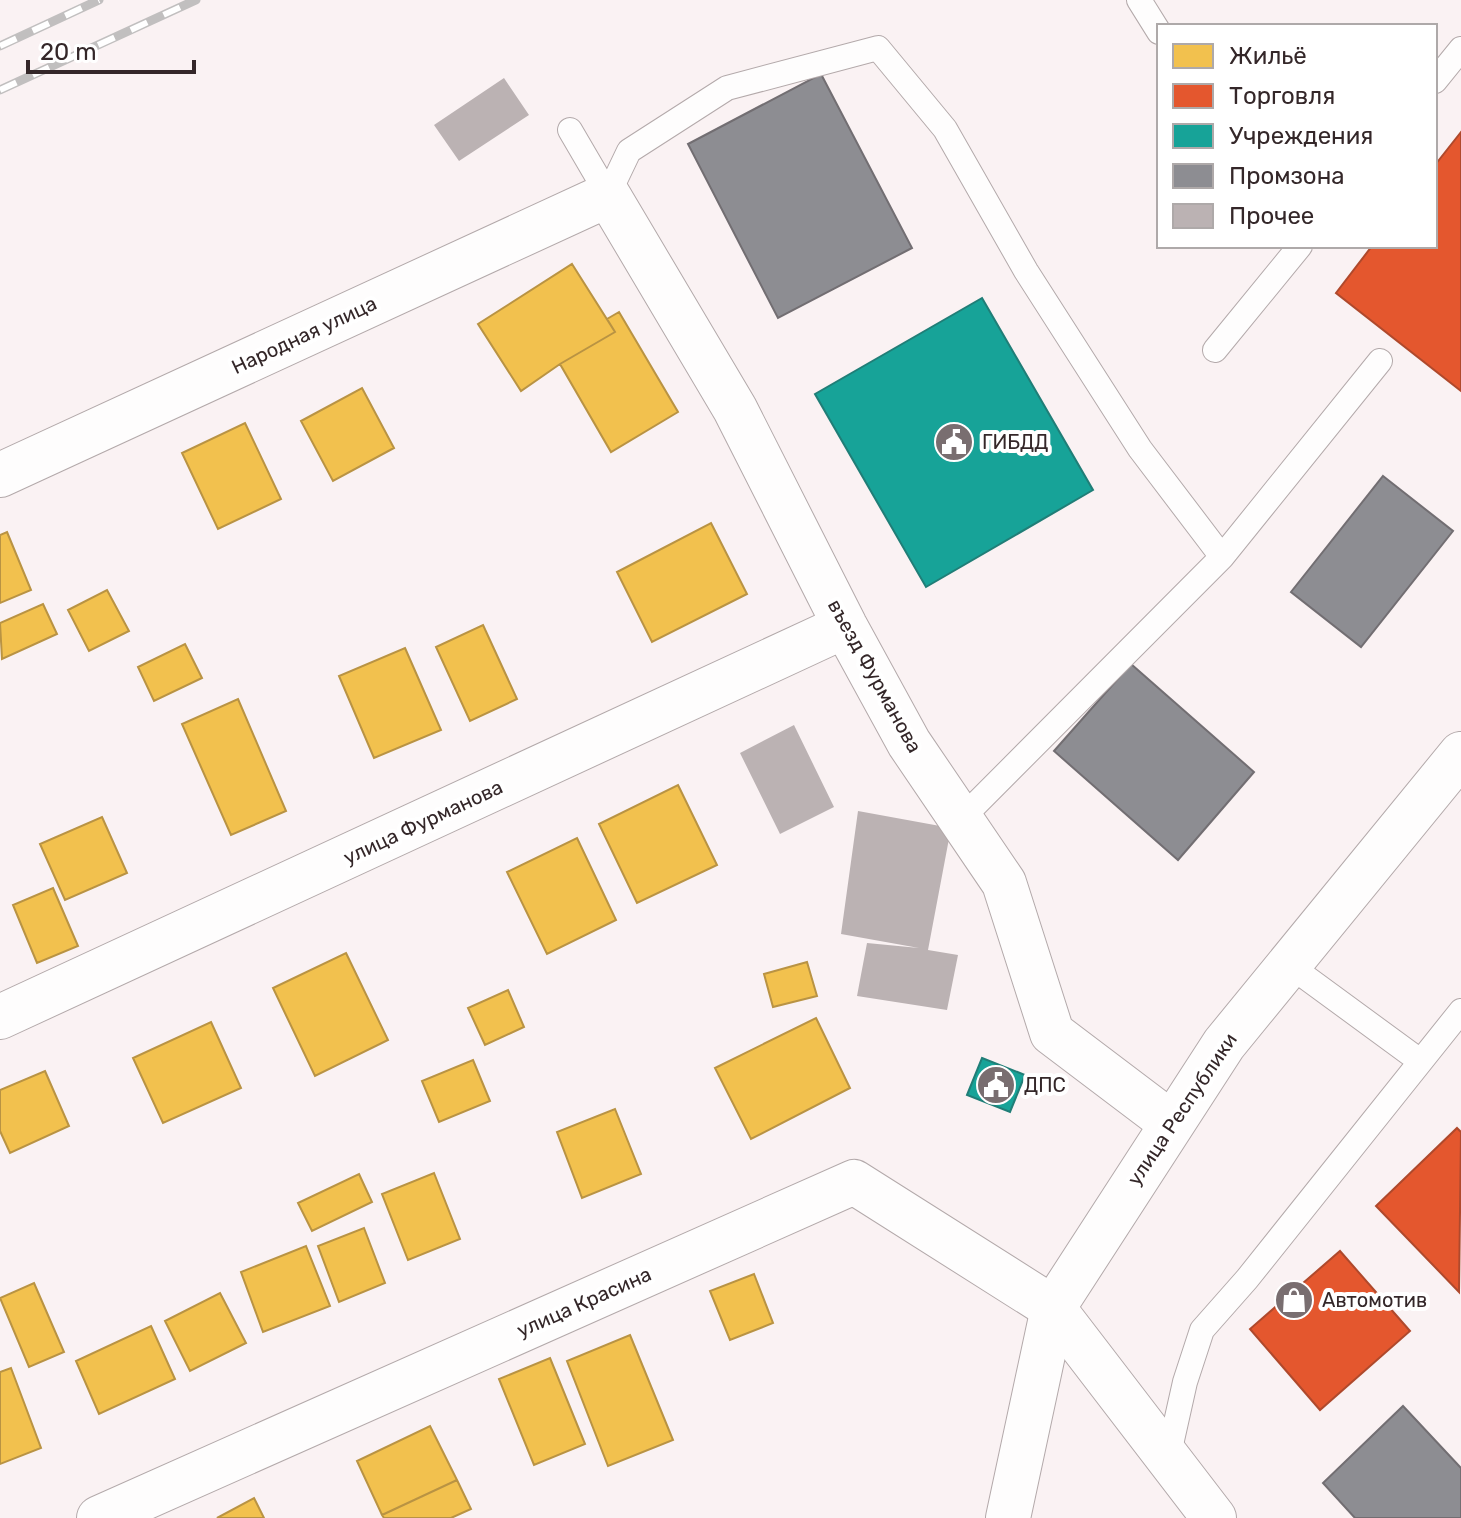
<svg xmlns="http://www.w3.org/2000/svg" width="1461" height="1518" font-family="Rubik,sans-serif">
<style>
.homes{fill:#f2c14e;stroke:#b99343;stroke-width:2}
.shops{fill:#e4572e;stroke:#af492c;stroke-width:2}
.public{fill:#17a398;stroke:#207e77;stroke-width:2}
.industry{fill:#8d8d92;stroke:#726e72;stroke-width:2}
.building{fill:#bbb2b3}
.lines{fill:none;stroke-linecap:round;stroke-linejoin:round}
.lane-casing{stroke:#b3a9aa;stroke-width:26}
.street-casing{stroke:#b3a9aa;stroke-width:46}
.primary-casing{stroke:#b3a9aa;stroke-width:46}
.lane{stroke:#fefdfd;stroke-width:24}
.street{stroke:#fefdfd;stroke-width:44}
.primary{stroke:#fefdfd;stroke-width:44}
.rail-casing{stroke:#c1bfbf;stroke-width:9}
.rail{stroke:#fff;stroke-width:6;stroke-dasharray:18;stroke-linecap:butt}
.labels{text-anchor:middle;stroke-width:8;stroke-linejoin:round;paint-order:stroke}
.street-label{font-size:20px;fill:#342729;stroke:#fff}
.poi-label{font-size:20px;fill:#342729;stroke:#fff;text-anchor:start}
</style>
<rect width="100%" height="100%" fill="#faf2f3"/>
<path class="homes" d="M572,264L615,332L560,364L521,391L478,324Z
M619,312L678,412L611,452L560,364L615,332L607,319Z
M362,388L394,448L333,481L301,421Z
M245,423L281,499L218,529L182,453Z
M711,523L747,594L652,642L617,572Z
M7,532L31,590L0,603V535Z
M107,590L129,631L89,651L68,610Z
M43,604L57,634L2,659L0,623Z
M483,625L517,699L470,721L436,647Z
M185,644L202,678L154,701L138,667Z
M405,648L441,730L374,758L339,676Z
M238,699L286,811L231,835L182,724Z
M678,785L717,865L637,903L599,824Z
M102,817L127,873L65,900L40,844Z
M577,838L616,920L547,954L507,872Z
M53,888L78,946L37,963L13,905Z
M346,953L388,1040L315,1076L273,988Z
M807,962L817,996L773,1007L764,974Z
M508,990L524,1027L485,1045L468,1008Z
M816,1018L850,1088L751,1139L715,1068Z
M211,1022L241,1088L163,1123L133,1058Z
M473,1060L490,1101L439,1122L422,1081Z
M45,1071L69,1126L10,1153L0,1131V1090Z
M615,1109L641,1174L582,1198L557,1132Z
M434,1173L460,1239L408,1260L382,1194Z
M359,1174L372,1202L312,1231L298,1203Z
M364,1228L385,1283L339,1302L318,1246Z
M306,1246L330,1306L263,1332L241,1272Z
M754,1274L773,1323L730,1340L710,1291Z
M34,1283L64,1352L29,1367L0,1298Z
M220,1293L246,1343L190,1371L165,1321Z
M151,1326L175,1379L99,1414L76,1361Z
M630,1335L673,1440L608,1466L567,1361Z
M550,1358L585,1444L534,1465L499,1379Z
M11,1368L41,1448L0,1464V1372Z
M430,1426L457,1480L382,1515L357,1461Z
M457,1480L471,1509L451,1518H384L382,1515Z
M254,1498L264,1518H217Z"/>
<path class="shops" d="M1461,132V391L1336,293L1372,246H1435V165Z
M1457,1128L1461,1132L1459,1292L1376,1206Z
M1340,1251L1410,1331L1320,1410L1250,1329Z"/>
<path class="public" d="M982,298L1093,490L926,587L815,394Z
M982,1058L1025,1075L1010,1112L967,1095Z"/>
<path class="industry" d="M821,74L912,248L778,318L688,144Z
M1383,476L1453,531L1361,647L1291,592Z
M1131,664L1254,772L1178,860L1054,751Z
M1403,1406L1461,1468V1518H1355L1323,1483Z"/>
<path class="building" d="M504,78L529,115L459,161L434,125Z
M794,725L834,807L780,834L740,753Z
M858,811L951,828L928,950L958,955L947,1010L857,996L867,943L919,948L841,934Z"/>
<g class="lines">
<g class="lane-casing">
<path id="lane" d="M1139,0L1159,32
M1435,81L1461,49
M570,130L608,195
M608,195L629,151L727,88L878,48L945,129L1026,271L1140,449L1222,557L961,819
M1215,350L1300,246
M1222,557L1380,361
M1289,965L1420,1061
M1168,1458L1185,1382L1202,1330L1247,1279L1461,1011"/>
</g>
<g class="street-casing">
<path id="street" d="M0,475L608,195L735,409L845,626L909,743L1004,883L1052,1033L1171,1123
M0,1017L845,626
M99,1518L854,1182L1053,1308L1214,1518"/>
</g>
<g class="primary-casing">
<path id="primary" d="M1008,1518L1053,1308L1224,1044L1461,754"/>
</g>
<use href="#lane" class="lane"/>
<use href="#street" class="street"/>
<use href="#primary" class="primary"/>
<g class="rail-casing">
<path id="rail" d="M0,46L99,0
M0,90L196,0"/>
</g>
<use href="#rail" class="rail"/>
</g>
<defs>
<g id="civic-disc" transform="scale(2)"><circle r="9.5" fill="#796e70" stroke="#fff"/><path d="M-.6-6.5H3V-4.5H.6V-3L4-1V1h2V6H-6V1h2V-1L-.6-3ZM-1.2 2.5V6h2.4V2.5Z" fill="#fff"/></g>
<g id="shop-disc" transform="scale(2)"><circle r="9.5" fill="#796e70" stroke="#fff"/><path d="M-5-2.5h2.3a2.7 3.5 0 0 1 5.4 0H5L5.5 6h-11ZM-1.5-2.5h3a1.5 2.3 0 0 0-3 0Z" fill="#fff"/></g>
</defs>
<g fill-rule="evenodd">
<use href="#civic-disc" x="954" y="442"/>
<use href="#civic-disc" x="996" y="1085"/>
<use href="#shop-disc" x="1294" y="1300"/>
</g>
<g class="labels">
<g class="street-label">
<text transform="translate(304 335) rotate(-25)" y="7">Народная улица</text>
<text transform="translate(875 676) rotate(61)" y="7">въезд Фурманова</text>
<text transform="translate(423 822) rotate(-25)" y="7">улица Фурманова</text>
<text transform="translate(1182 1109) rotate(-56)" y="7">улица Республики</text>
<text transform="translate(584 1302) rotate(-24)" y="7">улица Красина</text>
</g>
<g class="poi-label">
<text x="982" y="449">ГИБДД</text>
<text x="1024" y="1092">ДПС</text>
<text x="1322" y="1307">Автомотив</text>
</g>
</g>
<rect x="1157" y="24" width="280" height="224" fill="#ffffff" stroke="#aea9a9" stroke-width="2"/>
<rect x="1173" y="44" width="40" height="24" fill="#f2c14e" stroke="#aea9a9" stroke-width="2"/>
<text x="1229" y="64" font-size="24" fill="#342729">Жильё</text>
<rect x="1173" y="84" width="40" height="24" fill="#e4572e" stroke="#aea9a9" stroke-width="2"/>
<text x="1229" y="104" font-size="24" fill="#342729">Торговля</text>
<rect x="1173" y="124" width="40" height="24" fill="#17a398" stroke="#aea9a9" stroke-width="2"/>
<text x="1229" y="144" font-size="24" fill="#342729">Учреждения</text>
<rect x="1173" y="164" width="40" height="24" fill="#8d8d92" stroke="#aea9a9" stroke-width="2"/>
<text x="1229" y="184" font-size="24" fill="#342729">Промзона</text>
<rect x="1173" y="204" width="40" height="24" fill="#bbb2b3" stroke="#aea9a9" stroke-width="2"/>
<text x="1229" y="224" font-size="24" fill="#342729">Прочее</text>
<path d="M28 60v12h166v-12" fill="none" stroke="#342729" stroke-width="4"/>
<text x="40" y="60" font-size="24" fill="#342729" stroke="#ffffff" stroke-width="6" paint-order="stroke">20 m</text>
</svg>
